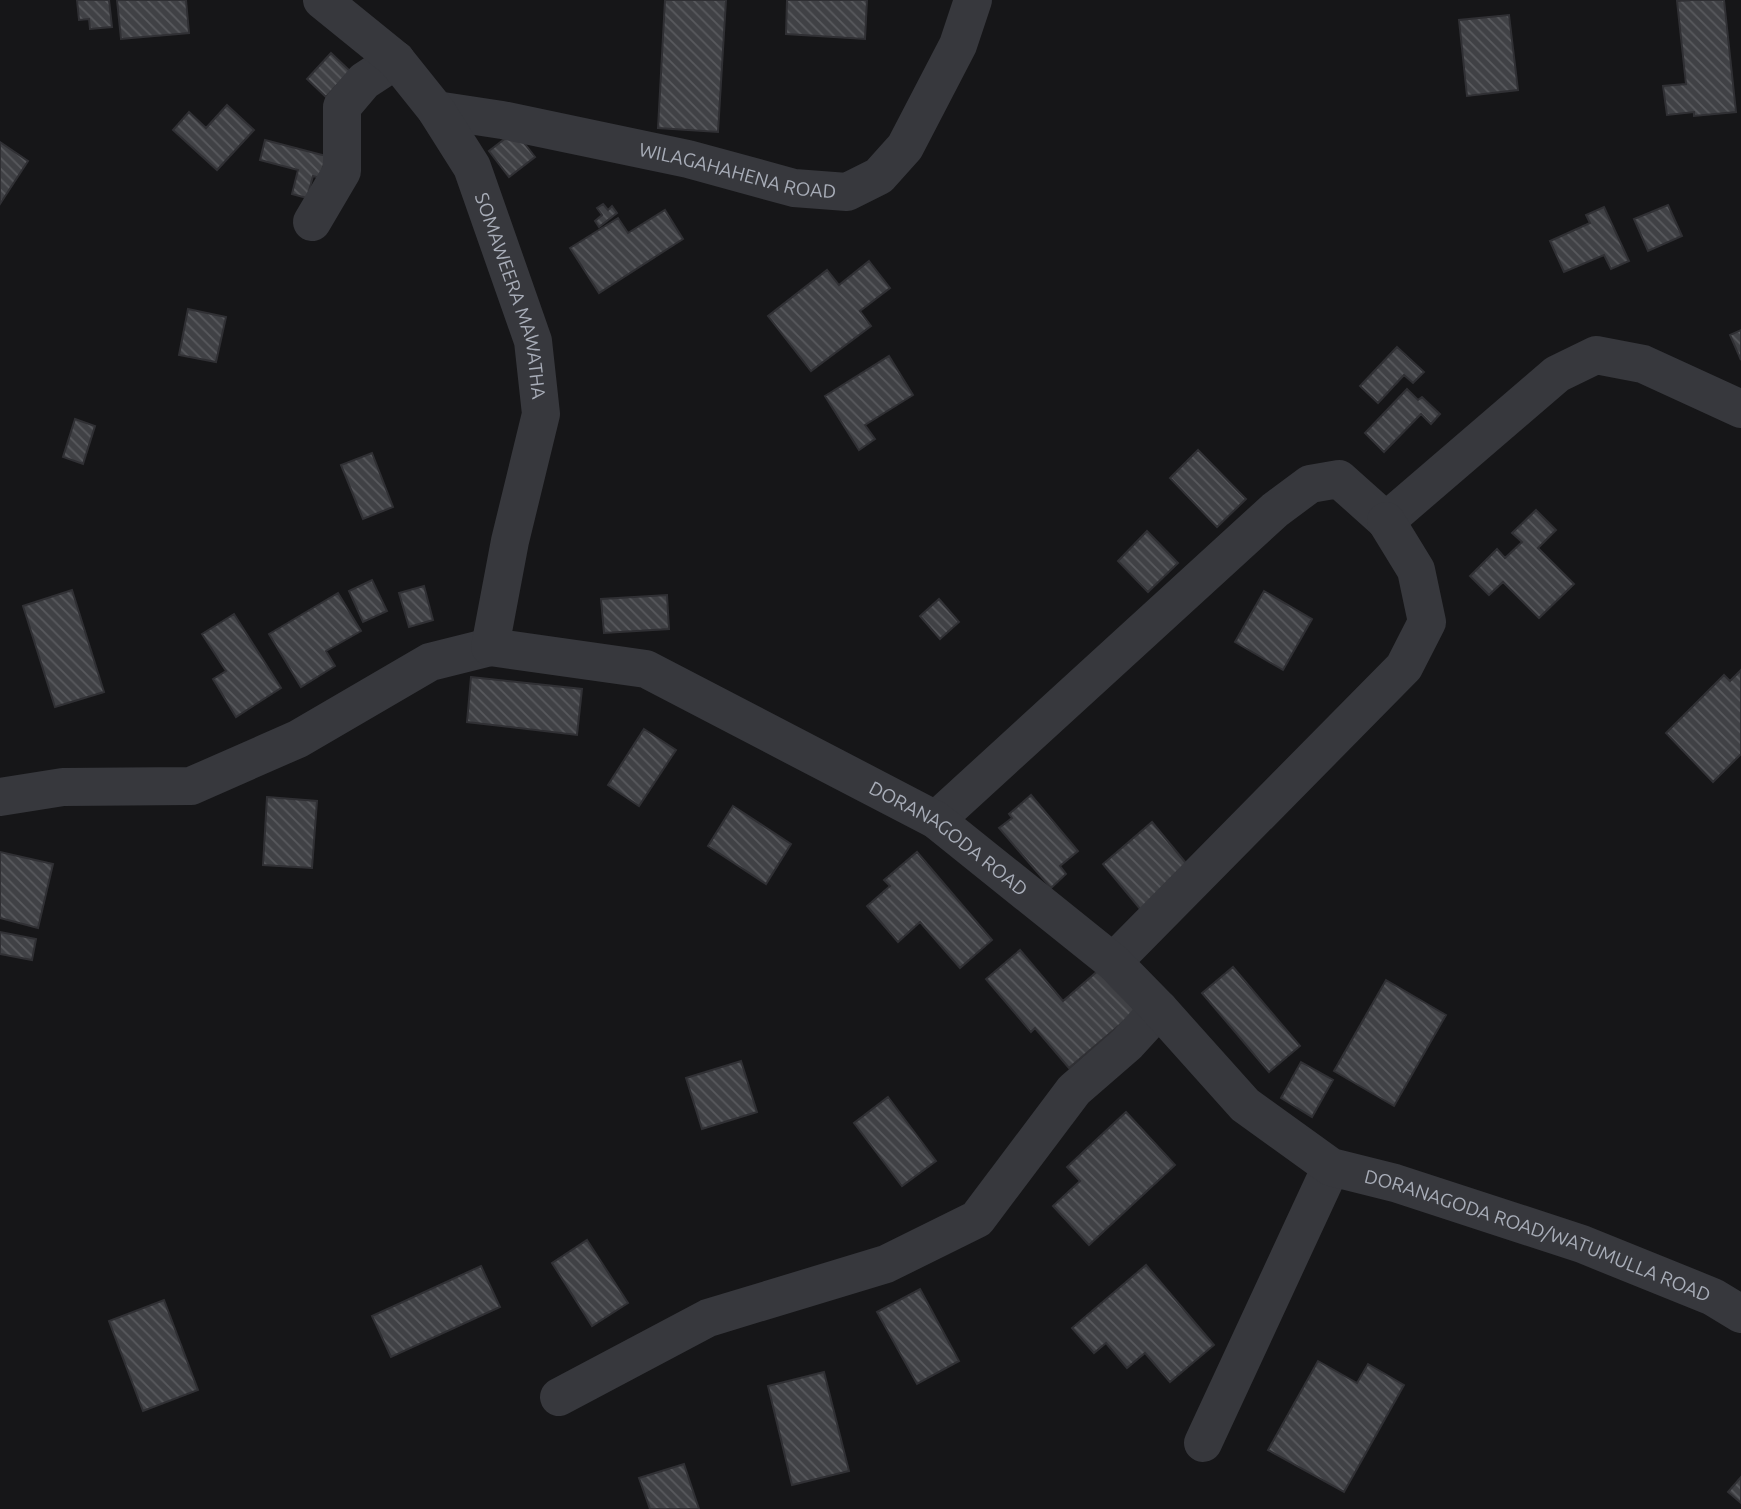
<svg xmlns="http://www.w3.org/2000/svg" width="1741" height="1509" font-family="Ubuntu,sans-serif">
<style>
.building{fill:url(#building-back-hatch);stroke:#303034;stroke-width:2}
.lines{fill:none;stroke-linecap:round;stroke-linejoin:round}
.minor{stroke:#37383d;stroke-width:38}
.tertiary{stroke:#37383d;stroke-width:38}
.labels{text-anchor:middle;stroke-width:7;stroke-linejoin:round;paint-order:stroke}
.street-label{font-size:19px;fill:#a8adb8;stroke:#111113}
</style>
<defs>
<pattern id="building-back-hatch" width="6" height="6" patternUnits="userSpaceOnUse" patternTransform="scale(1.75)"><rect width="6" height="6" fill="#404145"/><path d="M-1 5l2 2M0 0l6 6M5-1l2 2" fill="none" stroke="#595a5e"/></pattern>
</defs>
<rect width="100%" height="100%" fill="#161618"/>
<path class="building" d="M77,0H109L112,27L90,29L89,19L79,20Z
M117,0H186L189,33L121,39Z
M665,0H726L718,132L658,128Z
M787,0H867L865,39L786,34Z
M1692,0H1724L1736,112L1694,116V112L1667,115L1663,86L1686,84L1677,1Z
M1509,15L1518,90L1467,96L1459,20Z
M331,53L350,71L326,97L307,79Z
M227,105L254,130L217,170L173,130L189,112L206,128Z
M515,131L535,157L509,177L489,151Z
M265,140L326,156L320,178L313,176L307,198L292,194L298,170L260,160Z
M0,142L28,161L0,204Z
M603,204L608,210L612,206L617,213L599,227L595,221L602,215L597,208Z
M1668,205L1682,236L1648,251L1634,219Z
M1604,207L1629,261L1611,269L1604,255L1564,272L1550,241L1590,223L1586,215Z
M665,210L683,239L599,293L570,248L618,218L628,233Z
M869,261L890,288L860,311L871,326L811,371L768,316L827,270L839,285Z
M188,309L226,317L216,362L179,355Z
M1741,330V360L1730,335Z
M1397,347L1424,372L1413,383L1404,375L1378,403L1360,386Z
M889,356L913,395L865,425L875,439L859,450L825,396Z
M1407,389L1418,400L1422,397L1440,414L1431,424L1421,414L1384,452L1365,433Z
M75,419L95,426L83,464L63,457Z
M1198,450L1246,499L1217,527L1170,478Z
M372,453L393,507L363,519L341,465Z
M1536,510L1556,530L1538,548L1574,584L1539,618L1503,582L1489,595L1470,576L1497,549L1505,558L1522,542L1512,533Z
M1147,531L1178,563L1148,592L1118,561Z
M372,580L387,611L363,622L349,591Z
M424,586L433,620L409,627L399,593Z
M72,590L104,692L55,707L23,606Z
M1264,591L1312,619L1283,670L1235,642Z
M338,593L361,631L326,651L335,666L301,687L269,634Z
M667,595L669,629L604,633L601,599Z
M939,599L959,622L940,639L920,616Z
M234,614L281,688L236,717L213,679L226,671L202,634Z
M1741,670V754L1713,782L1666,733L1724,675L1730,681Z
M471,677L582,689L577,735L467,722Z
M644,729L676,750L639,806L608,785Z
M1031,795L1078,851L1060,866L1066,874L1051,888L999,828L1012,818L1009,814Z
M267,797L317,801L312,868L263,865Z
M733,806L791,844L766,884L708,846Z
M1152,822L1190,868L1141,910L1103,864Z
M0,852L53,864L38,928L0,918Z
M917,852L992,940L960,968L920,922L898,942L867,906L890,886L884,880Z
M0,932L36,939L32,960L0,954Z
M1020,950L1063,1001L1100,969L1136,1011L1069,1068L1035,1028L1031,1032L986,979Z
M1233,967L1300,1046L1269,1072L1202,993Z
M1386,980L1446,1015L1394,1106L1334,1071Z
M741,1061L757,1112L702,1129L686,1078Z
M1301,1062L1333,1080L1312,1117L1281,1098Z
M888,1097L936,1161L902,1186L854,1123Z
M1126,1112L1175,1165L1089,1245L1053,1206L1080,1181L1067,1167Z
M587,1240L628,1303L592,1326L552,1263Z
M1146,1265L1214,1345L1170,1382L1145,1353L1127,1368L1106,1343L1094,1353L1072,1328Z
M481,1266L500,1307L391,1357L372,1316Z
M920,1289L959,1361L917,1384L877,1312Z
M164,1300L198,1390L143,1411L109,1321Z
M1318,1361L1357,1383L1368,1364L1404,1385L1344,1492L1268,1450Z
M824,1372L849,1471L792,1485L768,1386Z
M684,1464L699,1509H650L639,1478Z
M1741,1477V1503L1728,1492Z"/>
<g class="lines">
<g class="minor">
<path id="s1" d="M436,110L502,120L688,159L794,188L847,192L879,176L905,147L958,45L973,0"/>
<path d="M312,222L342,171V107L364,81L396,60"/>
<path d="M0,797L63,787L191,786L298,739L430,662L490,647"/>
<path d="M936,820L1275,510L1310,484L1339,479L1386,521L1557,374L1596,355L1643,364L1741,409"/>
<path d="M1113,962L1404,667L1427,622L1416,570L1386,521"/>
<path d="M559,1397L708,1318L886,1264L977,1219L1074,1090L1127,1044L1159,1009"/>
<path d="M1203,1443L1331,1167"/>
</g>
<path class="tertiary" id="s2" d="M322,0L396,60L436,110L472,167L533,341L541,414L510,541L490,647L646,669L936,820L1113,962L1159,1009L1245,1105L1331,1167L1395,1183L1582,1244L1713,1297L1741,1314"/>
</g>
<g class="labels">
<g class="street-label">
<text dy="7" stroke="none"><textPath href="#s1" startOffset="308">WILAGAHAHENA ROAD</textPath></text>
<text dy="7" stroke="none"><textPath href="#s2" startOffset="362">SOMAWEERA MAWATHA</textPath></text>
<text dy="7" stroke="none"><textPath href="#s2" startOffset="1228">DORANAGODA ROAD</textPath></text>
<text dy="7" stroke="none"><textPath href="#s2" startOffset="1953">DORANAGODA ROAD/WATUMULLA ROAD</textPath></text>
</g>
</g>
</svg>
